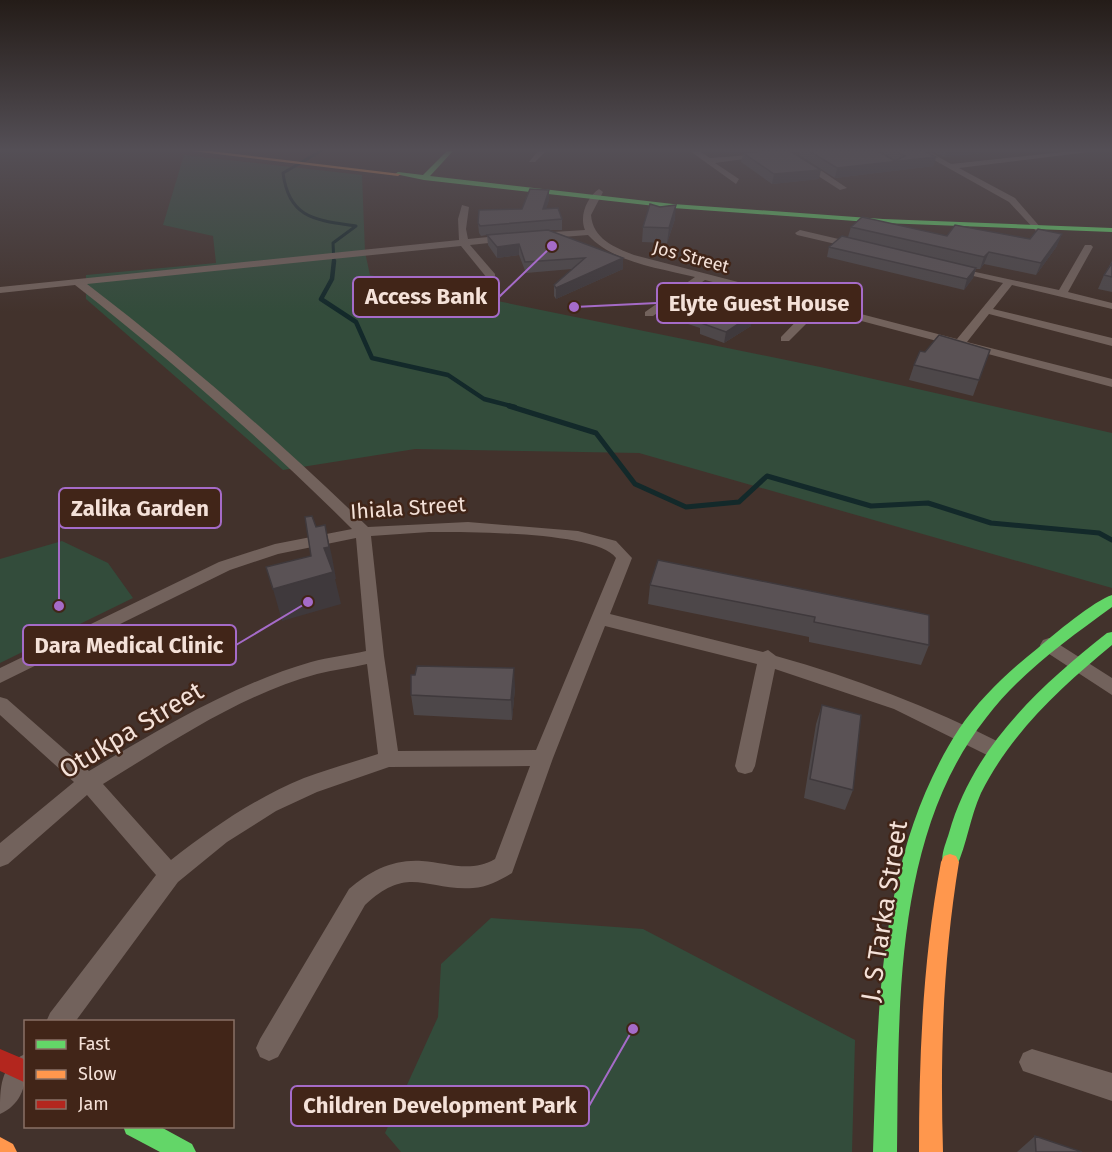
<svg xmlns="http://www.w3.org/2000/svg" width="1112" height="1152" font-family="'Fira Sans',sans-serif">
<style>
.green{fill:#334c3b}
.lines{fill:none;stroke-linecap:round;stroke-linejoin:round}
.stream-far2{stroke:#13292a;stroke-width:3}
.stream-far1{stroke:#13292a;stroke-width:4.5}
.stream{stroke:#13292a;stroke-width:5}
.street{fill:#72625c;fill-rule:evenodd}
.fast{fill:#63d668;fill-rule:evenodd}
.slow{fill:#ff974d;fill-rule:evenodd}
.jam{fill:#b3261e;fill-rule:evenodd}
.wall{fill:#4d4749}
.shaded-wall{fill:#3f393c}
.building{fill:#5a5255;stroke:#3f393c;stroke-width:1.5}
.labels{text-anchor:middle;stroke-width:5;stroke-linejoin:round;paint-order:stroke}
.far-street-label{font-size:18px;fill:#f4e1d8;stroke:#412518}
.street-label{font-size:21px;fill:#f4e1d8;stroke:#412518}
.near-street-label{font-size:26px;fill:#f4e1d8;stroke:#412518}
.leader{fill:none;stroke:#a56bc8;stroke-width:2}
.callout-dot{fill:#a56bc8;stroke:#412518;stroke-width:2}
.callout{fill:#412518;stroke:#a56bc8;stroke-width:2}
.callout-label{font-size:22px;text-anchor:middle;font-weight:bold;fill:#f4e1d8}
</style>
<rect width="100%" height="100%" fill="#42322c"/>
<path class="green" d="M184,155L362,175L365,252L370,275L825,368L1112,433V588L639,453L415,449L283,470L86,299V275L216,263L213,236L163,225Z
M62,541L108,563L133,598L0,663V559Z
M491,918L643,929L855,1040L852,1152H401L385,1133L438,1017L441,964Z"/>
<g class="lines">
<path class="stream-far2" d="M321,151L283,173C289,219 316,220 356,226L333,243L334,263"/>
<path class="stream-far1" d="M334,261L332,279L321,299L356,322L372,358L448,375L484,399L515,407"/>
<path class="stream" d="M509,406L596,433L635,484L686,507L739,502L767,476L871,506L928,503L991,523L1099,533L1112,540"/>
<path class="street" d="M538,151H546L535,162H529Z
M690,151H699L710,158L803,151L715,163L739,179L736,184Z
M918,151H928L951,164L1072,151H1097L959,168L1015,198L1041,228L1036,231L1009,202Z
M798,159H804L847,188L840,190L798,163Z
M599,189L603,192L591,215C593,239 614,247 634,255L957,339L1003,283L948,270V266L1059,290L1085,245H1091L1093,247L1068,292L1112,303V309L1012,285L993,309L1112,338V346L989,314L967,342L1112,379V387L962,347H954L952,345L820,310L789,341H781V337L810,307L705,280L653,316H645V312L695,277C659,268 614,263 588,235L537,239L532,236L537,233L585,230C579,216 587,197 599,189Z
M462,205L469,207L466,229L468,239L508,235L513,238L508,241L470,245L495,274V278H487L461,246L87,284C185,359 279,441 368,527L468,522L578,531L616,541L632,558L610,614L763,652L768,650L776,656C855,678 930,707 1003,744L1006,750L1003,756L996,758L989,756L894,709L775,669L755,766L752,772L745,774L738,772L735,766L757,664L605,626L553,758L512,873C500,880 488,887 473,888C425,891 409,864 365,905L278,1057L269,1061L260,1057L256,1048L260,1039L349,889C370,871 393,859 422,861C448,863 471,873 495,859L530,766L389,767L317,792L276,811L227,842L178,882L75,1022H46L50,1013L156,875L87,795L8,864L0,867V843L74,782L0,715V697L7,699L89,771C160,729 232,685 311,662C329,657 348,655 366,651L356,538L278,554L230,570L0,683V668L219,562L275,544L352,529C265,442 172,361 75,285L0,293V287L459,240L458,219ZM429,532C464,532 597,531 616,558L536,750L398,751L384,656L371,536ZM367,664L378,754C354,762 328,769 304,778C255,798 212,828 171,860L103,784C170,743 240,695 317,674C333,670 350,668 367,664Z
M800,230L860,244L862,246L857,249L797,235L795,233Z
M1049,638L1112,678V695L1043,650L1040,645L1043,640Z
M1032,1049L1112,1073V1101L1023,1071L1019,1062L1023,1053Z
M25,1054C28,1078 25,1103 0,1114C0,1088 0,1065 25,1054Z"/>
<path class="fast" d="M447,151H453L430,176L673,204L883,219L1112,228V232L883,223L673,208L424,180L395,174L398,172L423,175Z
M1112,595V607C1067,640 1020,673 986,718C893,836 899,1010 897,1152H873C878,1008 878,854 959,729C980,698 1009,671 1038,648C1053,635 1095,600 1112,595Z
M1112,632V645C1061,687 1011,733 981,793C970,817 967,844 956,868L950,870L944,868C939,858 946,843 949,833C973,747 1040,686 1107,633Z
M123,1126H159L192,1144L196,1152H160L126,1134Z"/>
<path class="slow" d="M192,151H211L401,174L398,176Z
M950,854L956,856L959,862C943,959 940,1054 943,1152H919C919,1054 923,958 941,862L944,856Z
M0,1137L13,1144L17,1152H0Z"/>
<path class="jam" d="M0,1049L26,1060V1083L0,1071Z"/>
</g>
<path class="wall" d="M725,151H790L819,179L772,184L741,162L743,153L730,154Z
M800,151H878L896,161L880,151H930L929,154L934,166L835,178L799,155Z
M932,151H982V153L944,157Z
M549,190V200L546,208L562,219V230H549L623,258V269L556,299L554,296V285L572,269L526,273L519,255L497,258L488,245L487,235L481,236L479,233L478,223L522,209Z
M675,219L667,243L642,242L643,227Z
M851,227L947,236L1057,246L1036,275L984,264L980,269H976L973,278L964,290L827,257L829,247L848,237Z
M1112,261V292L1098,289L1104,275Z
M677,309L751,326L724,343L700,334V328L676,320Z
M990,350L973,396L909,380L914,365L925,352Z
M658,560L929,645L921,665L809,642V637L648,604L650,585Z
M515,688L512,720L414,715L411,695Z
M822,705L853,790L845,810L804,798L816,724Z
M1035,1136L1082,1152H1017Z"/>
<path class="shaded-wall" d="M730,151H774L730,154Z
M924,151H930L928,158L936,157L934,166L835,178L837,168L922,159Z
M946,151H982V153L944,157Z
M821,170L819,179L772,184L774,174Z
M549,190V200L543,218V209Z
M676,205L675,219L667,243L669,228Z
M1062,234L1057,246L1036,275L1041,263Z
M519,244V255L497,258V247Z
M989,252L984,264L980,269L984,257Z
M623,258V269L556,299V288Z
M976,268L973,278L964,290L967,279Z
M753,314L751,326L724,343L726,332Z
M325,525L332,557L336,579H335L341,604L282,621L273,589L324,548Z
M514,668L515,688L512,720L511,700Z"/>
<path class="building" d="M764,151H790L821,170L774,174L743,153Z
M809,151H878L895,161L905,156L896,151H925H924L936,157L837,168Z
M530,189L549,190L543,209L558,208L562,219L480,226L478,223L479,210L522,209Z
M650,204L660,207L676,205L669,228L643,227Z
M862,217L947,236L955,225L1030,239L1038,229L1062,234L1041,263L989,252L984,257L851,227Z
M548,230L623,258L556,288L554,285L585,258L525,262L519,244L497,247L487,235Z
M842,236L976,268L967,279L829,247Z
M1112,263V277L1104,275Z
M693,298L725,308L728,306L753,314L726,332L701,323L707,319L677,309Z
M939,335L990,350L979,380L914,365L920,351L925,352Z
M312,516L316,527L325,525L329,547L324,548L333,572L273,589L266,567L311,556L305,517Z
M658,560L929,615V645L814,622L815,617L650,585Z
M417,666L514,668L511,700L411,695V675H415Z
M822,705L861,715L853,790L810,779Z
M1035,1136L1082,1152H1036Z"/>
<linearGradient id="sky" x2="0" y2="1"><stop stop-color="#241c18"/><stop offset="0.48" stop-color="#544f56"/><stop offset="1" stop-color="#544f56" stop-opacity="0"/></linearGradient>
<rect width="1112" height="312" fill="url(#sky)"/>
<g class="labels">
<g class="far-street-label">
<text transform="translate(691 257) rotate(15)" y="6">Jos Street</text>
</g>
<g class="street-label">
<text transform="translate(408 508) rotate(-4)" y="7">Ihiala Street</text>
</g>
<g class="near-street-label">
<text transform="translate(131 730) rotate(-31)" y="9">Otukpa Street</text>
<text transform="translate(884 911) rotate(-81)" y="9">J. S Tarka Street</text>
</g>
</g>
<path class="leader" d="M552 246L499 297M574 307L657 303M59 606L59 508M308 602L236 645M633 1029L589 1106"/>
<g class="callout-dot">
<circle cx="552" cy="246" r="6"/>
<circle cx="574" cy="307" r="6"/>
<circle cx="59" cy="606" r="6"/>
<circle cx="308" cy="602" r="6"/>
<circle cx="633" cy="1029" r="6"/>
</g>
<g class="callout">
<rect x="353" y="277" width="146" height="40" rx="6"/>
<rect x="657" y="283" width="205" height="40" rx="6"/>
<rect x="59" y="488" width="162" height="40" rx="6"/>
<rect x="23" y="625" width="213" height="40" rx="6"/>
<rect x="291" y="1086" width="298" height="40" rx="6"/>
</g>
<g class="callout-label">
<text x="426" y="304">Access Bank</text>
<text x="759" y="311">Elyte Guest House</text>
<text x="140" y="516">Zalika Garden</text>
<text x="129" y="653">Dara Medical Clinic</text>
<text x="440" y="1113">Children Development Park</text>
</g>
<rect x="24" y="1020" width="210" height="108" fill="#412518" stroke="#897065" stroke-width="1.5"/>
<rect x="36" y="1040" width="30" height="9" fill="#63d668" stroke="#897065" stroke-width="1.5"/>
<text x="78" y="1050" font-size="18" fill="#f4e1d8">Fast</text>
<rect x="36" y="1070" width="30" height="9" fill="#ff974d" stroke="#897065" stroke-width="1.5"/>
<text x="78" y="1080" font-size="18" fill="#f4e1d8">Slow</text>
<rect x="36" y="1100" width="30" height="9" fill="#b3261e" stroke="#897065" stroke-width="1.5"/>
<text x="78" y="1110" font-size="18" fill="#f4e1d8">Jam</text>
</svg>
